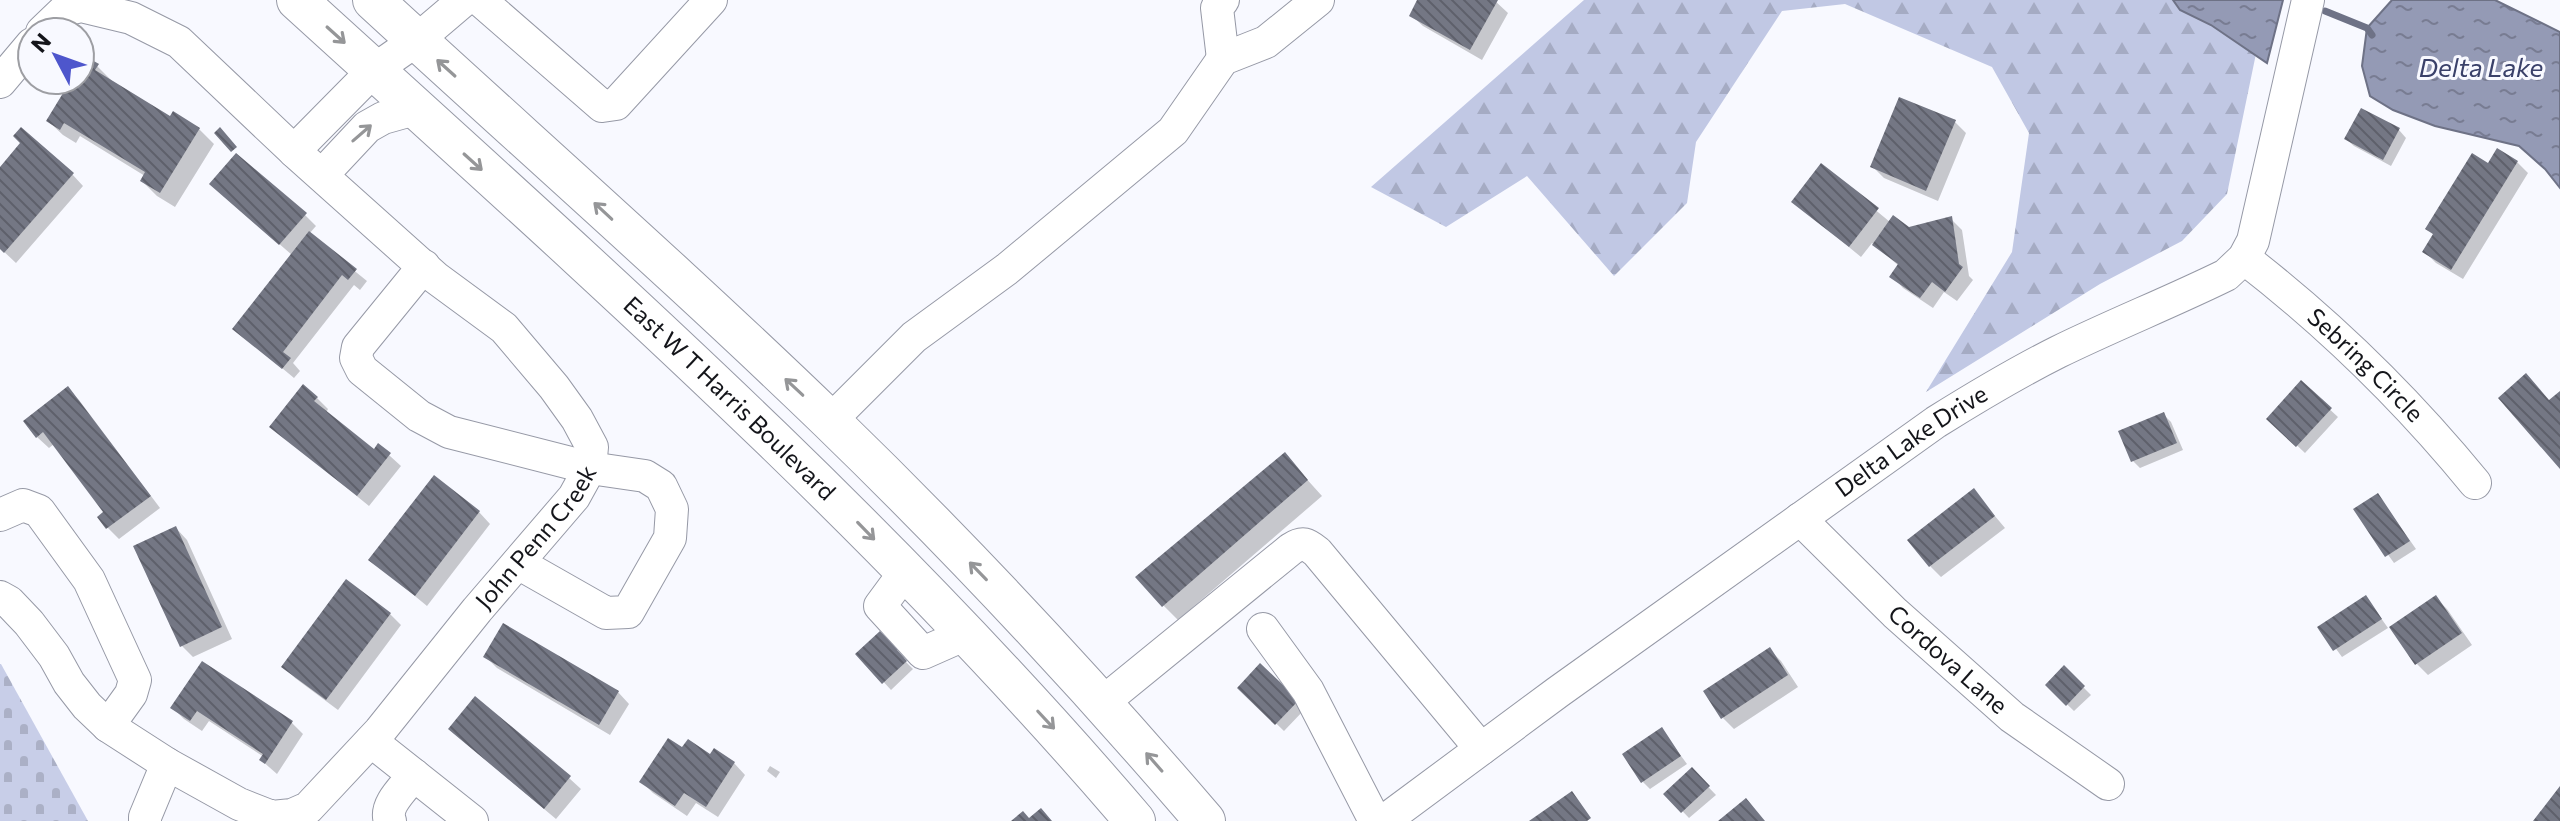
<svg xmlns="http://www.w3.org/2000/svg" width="2560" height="821" font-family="Commissioner,sans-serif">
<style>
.forest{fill:url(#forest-firs)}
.cemetery{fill:url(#cemetery-stones)}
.water{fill:url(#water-ripples);stroke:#6e7286;stroke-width:2}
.shadow{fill:#0003}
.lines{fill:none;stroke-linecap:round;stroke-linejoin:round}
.stream{stroke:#6e7286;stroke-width:7}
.building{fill:url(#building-back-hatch)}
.minor-casing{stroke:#9699a6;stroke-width:34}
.major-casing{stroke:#9699a6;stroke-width:42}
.minor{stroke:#fff;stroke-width:32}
.major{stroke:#fff;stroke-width:40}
.oneway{stroke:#959698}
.labels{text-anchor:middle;stroke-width:6;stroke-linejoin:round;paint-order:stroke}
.street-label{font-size:24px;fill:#14151a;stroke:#f8f9ff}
.water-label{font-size:26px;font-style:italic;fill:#3a416a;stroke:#f8f9ff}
</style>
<defs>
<pattern id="forest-firs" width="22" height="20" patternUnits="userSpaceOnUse" patternTransform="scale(2)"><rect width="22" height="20" fill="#c1c8e4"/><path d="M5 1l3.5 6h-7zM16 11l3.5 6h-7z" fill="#a5abc3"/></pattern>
<pattern id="cemetery-stones" width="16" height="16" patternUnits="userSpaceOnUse" patternTransform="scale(2)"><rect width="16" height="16" fill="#c8cee8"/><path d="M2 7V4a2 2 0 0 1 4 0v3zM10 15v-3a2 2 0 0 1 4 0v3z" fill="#abb0c6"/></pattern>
<pattern id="water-ripples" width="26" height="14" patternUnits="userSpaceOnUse" patternTransform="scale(2)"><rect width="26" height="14" fill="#949ab5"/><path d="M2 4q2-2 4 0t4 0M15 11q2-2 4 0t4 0" fill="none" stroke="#787c92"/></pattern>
<pattern id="building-back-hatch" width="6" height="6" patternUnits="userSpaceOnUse" patternTransform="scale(2)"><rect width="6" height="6" fill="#747784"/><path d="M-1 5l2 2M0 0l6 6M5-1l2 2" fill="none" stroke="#5e606b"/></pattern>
</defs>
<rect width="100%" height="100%" fill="#f8f9ff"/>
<path class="forest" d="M1584,0H2272L2258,44L2227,194L2182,241L2100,284L1926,392L2012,252L2029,133L1992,67L1845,4L1782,11L1696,142L1687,203L1614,276L1527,176L1446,227L1371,187Z"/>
<path class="cemetery" d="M0,664H1L88,821H0Z"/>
<path class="water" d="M2173,0H2283L2267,63L2211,25L2180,10Z
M2392,0H2495L2560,32V188L2545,169L2519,146L2435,126L2393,110L2370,96L2362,66L2367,28Z"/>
<path class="shadow" d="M1420,0H1494L1508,13L1482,60L1423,26L1411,15Z
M97,66L112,81L170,118L173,114L199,129L214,144L175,207L157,196L142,181L145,176L80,136L76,143L63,135L48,121L73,80H80V69Z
M1955,122L1966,133L1938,201L1884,178L1872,166Z
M2399,130L2406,138L2391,166L2354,146L2346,139Z
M2517,162L2528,173L2463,279L2436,263L2425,252L2435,236L2428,229L2489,165Z
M1822,166L1890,222L1909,229L1951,219L1962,230L1969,276L1973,280L1957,301L1944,292L1933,308L1903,288L1892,276L1899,266L1872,243L1861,257L1794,202Z
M0,170L72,174L83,186L16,263L0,248Z
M223,195L305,215L316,226L309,234L367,281L360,290L354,285L293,363L300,371L294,378L235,329L292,255Z
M2301,383L2338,417L2305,453L2269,419Z
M68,389L79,400L160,508L119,539L108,528L106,513L54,444L49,448L37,437Z
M317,398L328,409L326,413L374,451L379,446L401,466L369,506L272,427Z
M2163,414L2171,422L2183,450L2140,468L2133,461Z
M1285,455L1322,496L1178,620L1163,605Z
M1974,491L2005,528L1941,577L1930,566Z
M2378,495L2416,549L2394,563L2356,510Z
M479,512L490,524L427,606L371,560Z
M176,528L187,540L232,639L193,657L182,646Z
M2366,597L2388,628L2342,657L2320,627Z
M2436,598L2447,609L2472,645L2428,675L2417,664Z
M390,614L401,625L338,710L295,678L284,666Z
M890,644L909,654L903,659L913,669L891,690L858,654Z
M1769,649L1781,661L1798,687L1734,729L1723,718Z
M486,657L618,692L629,704L610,735L497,668Z
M1260,666L1305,709L1284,731L1239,688Z
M2064,668L2091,695L2074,711L2047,685Z
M173,708L292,723L303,734L277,774L261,760L264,757L209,721L202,731L184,719Z
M1662,730L1687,764L1650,789L1643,782Z
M462,740L569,778L581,789L556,819Z
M715,751L734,763L745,775L718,817L696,803L687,816L653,793L642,782L711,757Z
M770,766L780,772L776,778L767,771Z
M1692,770L1716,795L1689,818L1666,794Z"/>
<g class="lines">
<path class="stream" d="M2325,11L2367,28L2372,35"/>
</g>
<path class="building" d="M1417,0H1498L1470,50L1409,16Z
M85,56L99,64L95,70L170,116L173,111L200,128L160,193L140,181L145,172L64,123L60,130L46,121L71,80H80V65Z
M1899,97L1956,120L1926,191L1870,167Z
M2361,108L2400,128L2383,160L2344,139Z
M21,127L74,173L4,253L0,249V167L20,143L13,136Z
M220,127L237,147L231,152L214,133Z
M2497,148L2518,161L2451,270L2422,252L2433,234L2425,229L2472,153L2488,163Z
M236,153L307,213L279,245L209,184Z
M1821,163L1879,208L1849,247L1791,202Z
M1893,215L1909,227L1952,216L1959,264L1963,267L1945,292L1932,282L1920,298L1889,277L1898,264L1872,245Z
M309,231L357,269L348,280L342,275L283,352L291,358L282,369L232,329Z
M2526,373L2549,400L2560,391V469L2498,398Z
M2301,380L2332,408L2296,447L2266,419Z
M303,384L318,397L314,401L374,449L378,443L391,453L357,496L269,427Z
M68,386L151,496L106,529L97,517L103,512L43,432L36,438L23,421Z
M2164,412L2177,443L2131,462L2118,431Z
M1285,452L1308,480L1162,607L1135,577Z
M434,475L480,511L415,596L368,560Z
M1974,488L1995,516L1929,567L1907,540Z
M2378,493L2410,541L2385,557L2353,509Z
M176,526L222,627L180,647L133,546Z
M346,579L391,613L326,700L281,667Z
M2366,595L2382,619L2333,651L2317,627Z
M2436,595L2462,633L2415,665L2389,627Z
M503,623L619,691L599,725L483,657Z
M880,631L890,641L895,636L903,645L897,650L907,661L882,684L855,654Z
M1770,647L1788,675L1721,719L1703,691Z
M202,661L293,721L265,764L259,760L263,754L197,711L190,721L170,708Z
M1260,663L1299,700L1275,725L1237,688Z
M2064,665L2085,686L2066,706L2045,685Z
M475,696L571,776L544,809L448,729Z
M1662,727L1681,756L1641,783L1622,754Z
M668,738L682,747L688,739L710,754L714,748L735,762L706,807L684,793L675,806L639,782Z
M1692,767L1710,786L1681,813L1663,794Z
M2560,786V821H2533Z
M1572,791L1591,818L1587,821H1529Z
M1746,798L1765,821H1718Z
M1041,808L1052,821H1011L1023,811L1029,818Z"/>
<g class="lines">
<g class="minor-casing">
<g id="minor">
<path d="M480,0L602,106L616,104L711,0"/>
<path d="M1223,0L1217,8L1223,59"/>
<path d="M0,82L32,44"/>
<path d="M294,151L374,70L417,40L464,0"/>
<path d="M322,175L367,127L383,118L415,109"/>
<path id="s1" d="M2244,258C2328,323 2407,400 2475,483"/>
<path d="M424,266L358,347L356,358L362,370L419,416L449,432L590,468L645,476L661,486L672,509L670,538L628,612L606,613L518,563"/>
<path d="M830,421L914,337L1007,269L1173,131L1223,59L1266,42L1318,0"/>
<path d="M0,515L23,505L39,511L89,580L135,680L131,694L108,726"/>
<path id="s2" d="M1800,519L1895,613L2012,717L2108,784"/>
<path d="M905,572L880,606L923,653L966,634"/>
<path id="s3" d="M0,597L9,602L29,623L54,656L69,683L87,706L108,726L167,764L239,804L272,817L292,815L308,808L380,731L477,610L574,497L590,468L592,447L577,419L554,387L504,328L436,278L294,151L179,42L131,18L81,6L65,10L42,32"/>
<path d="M1263,629L1308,691L1375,821"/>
<path d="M1102,703L1291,549C1303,541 1307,544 1317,552L1481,749"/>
<path d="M371,741L472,821"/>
<path d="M145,821V817L167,764"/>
<path d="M390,821C384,805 404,788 414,775"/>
<path id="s4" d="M1384,821L1558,692L1936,422C1976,397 2016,373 2058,352C2113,325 2171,302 2226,275L2244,258L2253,241L2308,0"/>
</g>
</g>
<g class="major-casing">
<g id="major">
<path id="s5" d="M297,0C586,263 881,523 1135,821"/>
<path d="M373,0C525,140 681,277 830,421C961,548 1086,682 1205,821"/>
</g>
</g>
<use href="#minor" class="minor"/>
<use href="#major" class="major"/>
</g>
<defs><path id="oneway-shaft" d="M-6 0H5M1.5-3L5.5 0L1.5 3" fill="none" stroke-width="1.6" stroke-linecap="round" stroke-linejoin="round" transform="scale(2)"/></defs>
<g class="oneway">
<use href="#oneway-shaft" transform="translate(336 35) rotate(42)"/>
<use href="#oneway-shaft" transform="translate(446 68) rotate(-138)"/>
<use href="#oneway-shaft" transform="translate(362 133) rotate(-41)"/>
<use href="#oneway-shaft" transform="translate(473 162) rotate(42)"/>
<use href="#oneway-shaft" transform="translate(603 211) rotate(-137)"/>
<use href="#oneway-shaft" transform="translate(794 387) rotate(-137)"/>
<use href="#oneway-shaft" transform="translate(866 531) rotate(46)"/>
<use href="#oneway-shaft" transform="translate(978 571) rotate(-134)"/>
<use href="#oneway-shaft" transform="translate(1046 720) rotate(47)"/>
<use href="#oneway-shaft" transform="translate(1154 762) rotate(-131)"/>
</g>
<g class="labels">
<g class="street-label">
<text dy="8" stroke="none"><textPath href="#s1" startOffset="162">Sebring Circle</textPath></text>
<text dy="8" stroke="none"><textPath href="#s5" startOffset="588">East W T Harris Boulevard</textPath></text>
<text dy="8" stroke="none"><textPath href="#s4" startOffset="650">Delta Lake Drive</textPath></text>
<text dy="8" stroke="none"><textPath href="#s3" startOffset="750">John Penn Creek</textPath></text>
<text dy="8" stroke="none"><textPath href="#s2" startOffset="204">Cordova Lane</textPath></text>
</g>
<g class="water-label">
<text x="2481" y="77">Delta Lake</text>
</g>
</g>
<g transform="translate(56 56) rotate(311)"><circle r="38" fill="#f8f9ff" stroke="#9d9ea3" stroke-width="2"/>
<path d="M0-6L14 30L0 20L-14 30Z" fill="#4e56cc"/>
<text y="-12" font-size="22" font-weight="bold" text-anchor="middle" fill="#14151a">N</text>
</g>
</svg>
